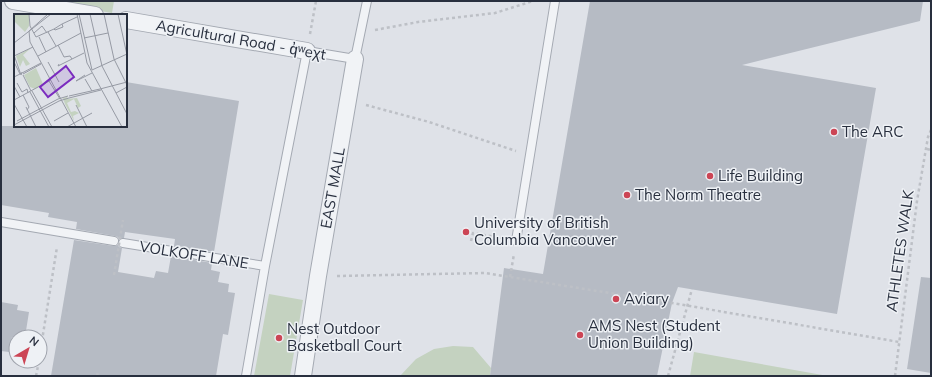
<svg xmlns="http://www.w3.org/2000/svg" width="932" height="377" font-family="Mulish,sans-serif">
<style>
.green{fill:#c4d2c0}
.building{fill:#b6bbc4}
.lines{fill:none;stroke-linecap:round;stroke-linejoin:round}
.lane-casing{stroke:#a4a9b2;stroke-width:10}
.street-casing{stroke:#a4a9b2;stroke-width:18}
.path{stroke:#bdc0c6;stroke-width:2.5;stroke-dasharray:3 3;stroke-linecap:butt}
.lane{stroke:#f1f3f6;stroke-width:8}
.street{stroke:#f1f3f6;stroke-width:16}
.path-bridge{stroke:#bdc0c6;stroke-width:2.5;stroke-dasharray:3 3;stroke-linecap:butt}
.poi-dot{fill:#cc4555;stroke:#eef1f5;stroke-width:1.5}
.labels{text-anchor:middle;stroke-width:3;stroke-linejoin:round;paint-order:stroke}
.street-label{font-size:15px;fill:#282f3e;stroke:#eef1f5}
.poi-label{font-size:15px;fill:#282f3e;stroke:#eef1f5;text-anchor:start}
.inset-road{fill:none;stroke:#969aa4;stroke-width:1}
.view{fill:#7b2cbf;fill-opacity:0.15;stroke:#7b2cbf;stroke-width:2}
.inset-edge{fill:none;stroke:#282f3e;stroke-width:2}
</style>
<rect width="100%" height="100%" fill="#dfe2e8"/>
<path class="green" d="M43,1H114L112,13Z
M269,294L303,300L290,376H254Z
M453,346L473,347L491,368L490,376H400L416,359L434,349Z
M694,352L828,376H690Z"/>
<path class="building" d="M590,1H923L920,21L742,65L876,88L837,314L678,287L672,303L657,376H490L504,268L543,274Z
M126,82L239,101L214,252L174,246L175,239L125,232L124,238L119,239L118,237L115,236L76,229L77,222L48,217L49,213L1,205V126H126Z
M74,240L113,246L118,245L119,247L122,248L118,272L154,278L156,271L168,273L171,256L212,263L211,270L220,272L218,282L229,284L228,292L235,293L228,335L223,334L216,376H51Z
M921,277L931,278V373L907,369Z
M1,302L18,305L17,310L29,312L25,337H12L9,352L1,351Z"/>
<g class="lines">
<g class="lane-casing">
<path id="lane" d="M1,222L114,241
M516,241L555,1
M123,243L265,266
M246,376L265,266L307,51L355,59L367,1"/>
</g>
<g class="street-casing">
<path id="street" d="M13,1L95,15
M126,20L307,51
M303,376L318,276L355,59"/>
</g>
<path class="path" d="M375,30L418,22L495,13L533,1
M310,34L316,1
M366,105L429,122L516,151
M927,149L931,150
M471,241L473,233L502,238
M337,276L485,273L672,303L899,342
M510,277L514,254
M40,353L57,247
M36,376L39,361
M97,376L98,372
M668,376L692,289
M895,376L917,201L928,137L931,130"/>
<use href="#lane" class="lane"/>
<use href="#street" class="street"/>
<path class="path-bridge" d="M114,275L123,220"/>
</g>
<g class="poi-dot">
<circle cx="834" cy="132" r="4"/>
<circle cx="710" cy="176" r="4"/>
<circle cx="627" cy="195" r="4"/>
<circle cx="466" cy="232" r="4"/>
<circle cx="616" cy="299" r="4"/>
<circle cx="580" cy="335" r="4"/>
<circle cx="279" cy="338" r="4"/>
</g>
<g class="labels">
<g class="street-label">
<text transform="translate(241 40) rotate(10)" y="5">Agricultural Road - q̓ʷeχt</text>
<text transform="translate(333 188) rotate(-80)" y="5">EAST MALL</text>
<text transform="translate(900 251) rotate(-82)" y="5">ATHLETES WALK</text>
<text transform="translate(194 255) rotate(9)" y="5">VOLKOFF LANE</text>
</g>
<g class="poi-label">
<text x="842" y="137">The ARC</text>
<text x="718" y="181">Life Building</text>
<text x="635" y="200">The Norm Theatre</text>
<text x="474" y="228">University of British<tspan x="474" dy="17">Columbia Vancouver</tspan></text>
<text x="624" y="304">Aviary</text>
<text x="588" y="331">AMS Nest (Student<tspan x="588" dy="17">Union Building)</tspan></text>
<text x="287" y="334">Nest Outdoor<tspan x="287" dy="17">Basketball Court</tspan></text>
</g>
</g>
<g transform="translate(14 14)">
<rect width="113" height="113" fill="#dfe2e8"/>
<path d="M0,0H15V12L11,18L0,7ZM17,34L9,41L16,50L12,52L9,46L6,53L2,42ZM22,54L29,70L21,75L16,73L10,61ZM53,83L54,85L63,84L67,92L64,94L60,85L53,89L57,98L61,97L65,99L59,102L60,107L51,90L49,84Z" fill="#c4d2c0"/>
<path class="inset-road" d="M15,0L16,12L22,23L40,15M63,0L73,49L108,113M65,0L78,56L113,40M76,0L88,52L113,100M90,0L100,45L113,71M91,0H113M104,0L113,41M48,10L49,13L41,16L40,15L48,10L63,3M15,17L16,28L62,113M15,17L34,0M34,18L42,32M20,19L28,12L33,19M25,23L32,38M70,24L94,19M0,29L37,0M44,31L50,43L56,42L58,45M0,41L7,61L8,58M0,42L19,33M24,42L67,19M0,48L6,60L0,63M34,48L45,68M45,50L44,52L70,39M8,59L27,49M9,60L27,50M9,61L17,77M71,61L62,67L78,59M71,65L78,77M35,67L46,85M3,69L8,78L13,75L14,79M0,72L6,83M86,75L113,68M18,77L38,113M16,78L35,113M102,79L113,73M9,81L15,93L13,96M55,82L86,75M55,84L87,76M0,86L37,66M0,90L13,113M62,91L73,113M12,93L22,113M3,107L44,85L54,82M40,107L54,99M0,111L45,87L55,84M53,113L78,99"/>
<path class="view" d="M52,52L60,63L34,83L26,73Z"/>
<rect width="113" height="113" class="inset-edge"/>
</g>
<rect width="932" height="377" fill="none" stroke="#282f3e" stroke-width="4"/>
<g transform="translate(28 349) rotate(38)"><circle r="19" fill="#eef1f5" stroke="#9fa3ac"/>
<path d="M0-3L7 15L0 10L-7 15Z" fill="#cc4555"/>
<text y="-6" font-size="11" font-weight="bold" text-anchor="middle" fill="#282f3e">N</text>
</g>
</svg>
